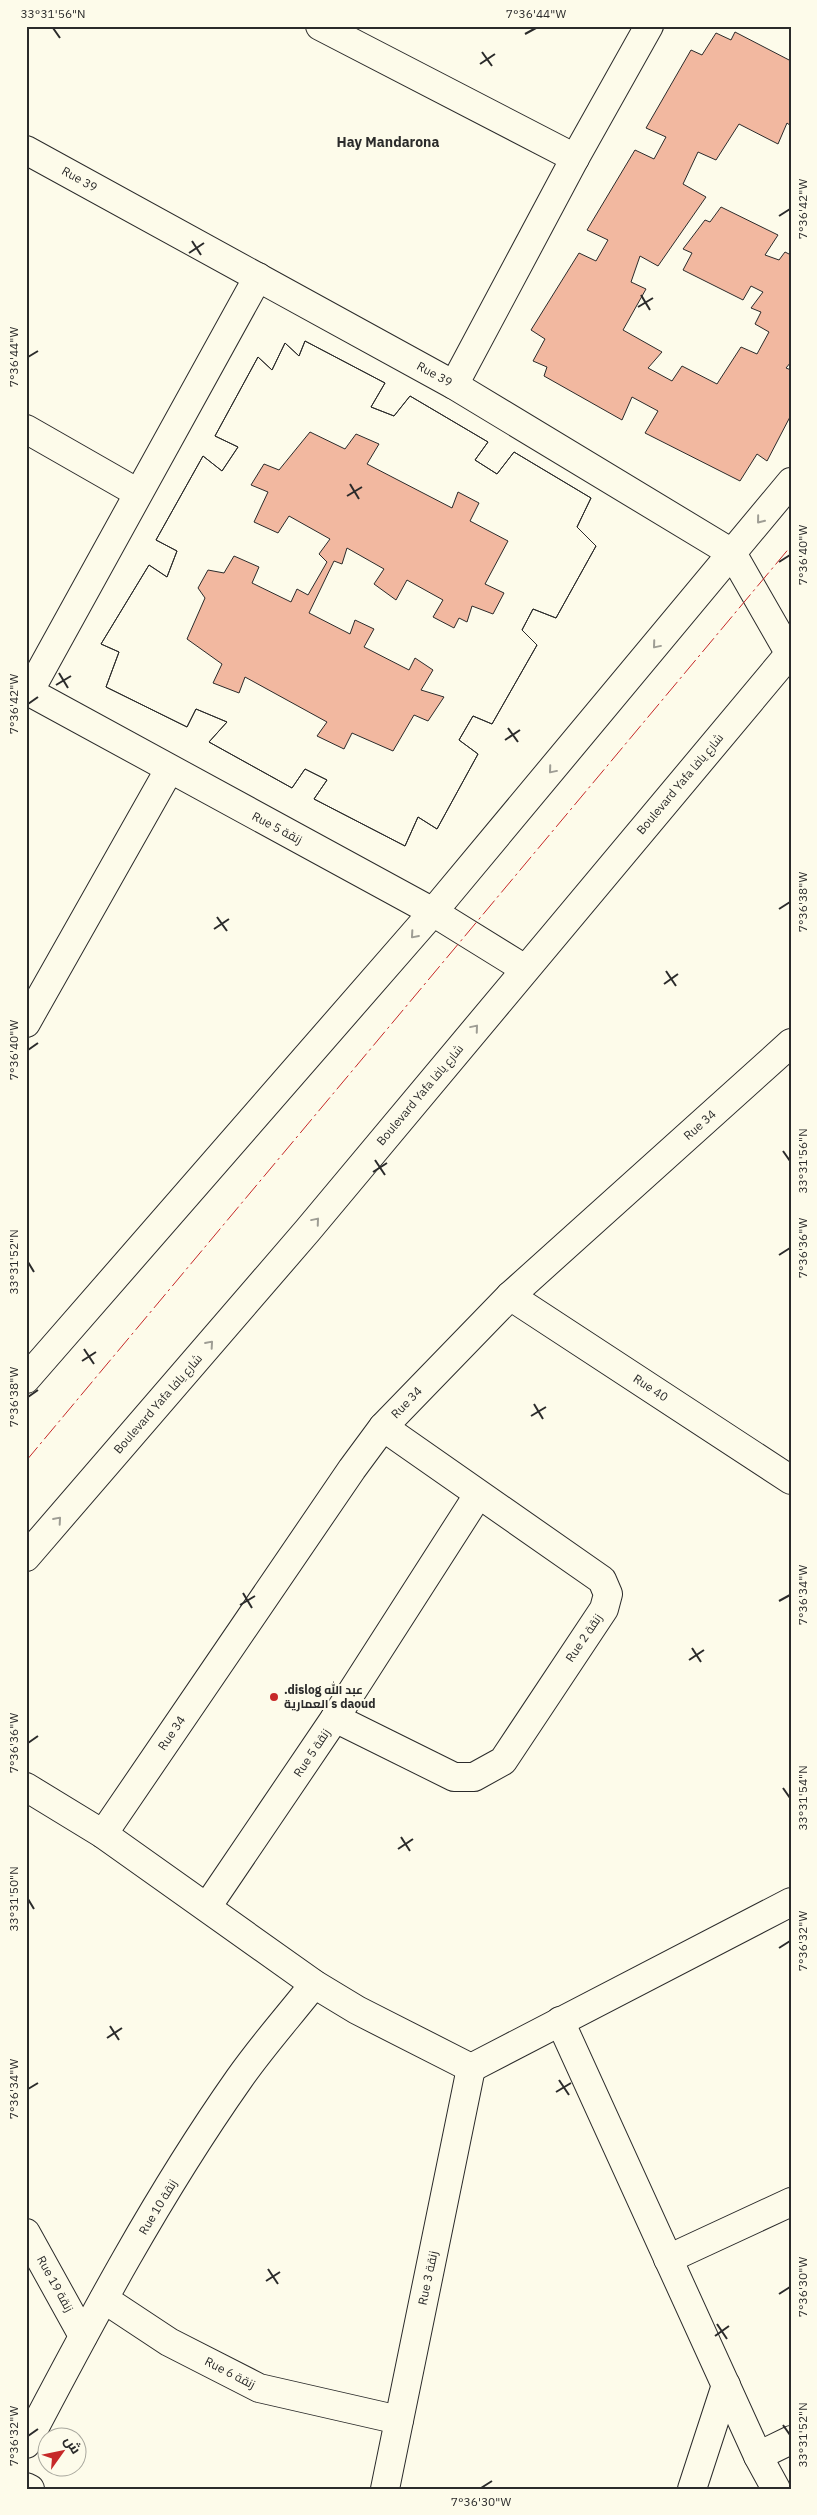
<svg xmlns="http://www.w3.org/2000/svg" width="817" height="2515" font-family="'IBM Plex Sans',Cairo,sans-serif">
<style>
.building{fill:#f2b8a0;stroke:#2b2b2b;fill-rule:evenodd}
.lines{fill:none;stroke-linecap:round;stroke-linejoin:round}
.minor-casing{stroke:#2b2b2b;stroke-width:30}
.tertiary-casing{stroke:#2b2b2b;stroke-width:30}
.minor{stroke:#fdfbea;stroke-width:28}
.tertiary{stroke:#fdfbea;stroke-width:28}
.power{stroke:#c62828;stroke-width:1;stroke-dasharray:18 4 2.5 4;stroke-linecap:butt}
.oneway{stroke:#9e9d94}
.ticks{fill:none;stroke:#2b2b2b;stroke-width:2}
.poi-dot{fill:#c62828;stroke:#fdfbea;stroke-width:2}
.labels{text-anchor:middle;stroke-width:4;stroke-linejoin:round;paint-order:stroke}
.street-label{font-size:12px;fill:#2b2b2b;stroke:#fdfbea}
.poi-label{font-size:12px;font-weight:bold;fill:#2b2b2b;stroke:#fdfbea;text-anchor:start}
.neighbourhood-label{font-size:14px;font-weight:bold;fill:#2b2b2b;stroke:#fdfbea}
.neatline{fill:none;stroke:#2b2b2b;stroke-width:2}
.ticks-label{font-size:12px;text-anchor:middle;fill:#2b2b2b}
</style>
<rect width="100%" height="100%" fill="#fdfbea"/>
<path class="building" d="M735,32L791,61V126L787,123L778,144L739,124L716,160L698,152L683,184L706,197L658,266L640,256L631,282L646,289L623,330L662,352L648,368L672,381L682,366L717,384L741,347L757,354L769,332L755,324L761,312L751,308L763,292L751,286L743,300L683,270L692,253L683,249L705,220L710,222L721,207L778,235L765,255L779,260L785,252L791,255V362L786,368L791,370V415L767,461L757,454L740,481L645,433L658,411L632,397L622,420L544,376L547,367L533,361L545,339L531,330L579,253L596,261L608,240L587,230L635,150L654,159L666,137L646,128L691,50L702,55L716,33L731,40Z
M305,341L385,383L371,407L394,416L410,396L488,442L475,460L497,474L514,452L591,498L577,527L596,546L556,618L533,609L522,630L537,645L492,724L473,716L459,740L478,754L437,829L418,817L405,846L314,799L327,780L305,769L292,788L209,742L227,722L196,709L187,727L106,687L119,652L101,644L149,565L167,577L177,551L156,540L203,456L222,471L238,447L215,436L258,357L272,370L285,343L299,356ZM310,432L345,449L356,434L379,444L367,464L452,508L458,492L479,503L470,521L508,541L485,584L504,593L493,614L472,606L467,622L459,618L454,628L433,617L443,600L407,580L396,600L374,584L384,569L347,548L342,564L334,561L309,613L350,634L355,620L374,629L364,647L409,670L415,658L433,670L421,690L444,697L428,721L414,715L393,751L352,733L344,749L317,736L327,722L245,677L239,693L213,683L222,664L187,639L205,598L198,588L208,570L224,573L234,556L259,567L252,583L291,602L297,589L308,595L327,562L319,554L330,539L289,516L278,533L254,522L268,492L251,485L264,464L279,470Z
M305,341L385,383L371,407L394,416L410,396L488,442L475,460L497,474L514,452L591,498L577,527L596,546L556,618L533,609L522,630L537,645L492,724L473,716L459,740L478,754L437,829L418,817L405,846L314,799L327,780L305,769L292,788L209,742L227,722L196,709L187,727L106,687L119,652L101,644L149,565L167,577L177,551L156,540L203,456L222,471L238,447L215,436L258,357L272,370L285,343L299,356Z"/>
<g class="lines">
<g class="minor-casing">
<g id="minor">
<path d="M320,26L575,158"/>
<path id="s1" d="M26,150L454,385L732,553L791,656"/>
<path d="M454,385L575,158L649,26"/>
<path d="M26,429L138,493"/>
<path d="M26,690L433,912L525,969"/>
<path d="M29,692L258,277"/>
<path d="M26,1023L169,770"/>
<path id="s2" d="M510,1296L791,1480"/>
<path d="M335,1718L454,1777H474L503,1761L604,1609L608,1594L602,1580L383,1427"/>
<path d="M26,1787L103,1834L314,1984L357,2010L471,2068"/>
<path id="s3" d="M103,1834L352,1469L383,1427L510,1296L791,1043"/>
<path d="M207,1907L335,1718L478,1495"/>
<path d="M560,2021L758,2456L776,2489"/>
<path d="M471,2068L791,1902"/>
<path d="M26,2233L83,2336"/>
<path d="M668,2259L791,2202"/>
<path d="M104,2299L169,2342L259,2388L399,2420"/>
<path d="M26,2444C91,2320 158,2194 239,2079C262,2046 289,2016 314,1984"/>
<path d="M758,2456L791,2440"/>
<path d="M26,2487L30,2489"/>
<path d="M385,2489L471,2068"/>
<path d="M692,2489L726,2385"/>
</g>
</g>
<g class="tertiary-casing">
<path id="tertiary" d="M26,1379L433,912L791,482
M26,1557L308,1230L791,652"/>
</g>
<use href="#minor" class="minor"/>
<use href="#tertiary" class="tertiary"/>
<path class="power" d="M26,1461L791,546"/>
</g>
<defs><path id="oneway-chevron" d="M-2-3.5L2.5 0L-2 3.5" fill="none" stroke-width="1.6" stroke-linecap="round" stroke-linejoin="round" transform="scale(1.25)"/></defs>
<g class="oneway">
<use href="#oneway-chevron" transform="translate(760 520) rotate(129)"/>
<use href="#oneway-chevron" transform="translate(656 645) rotate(130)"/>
<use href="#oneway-chevron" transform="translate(552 770) rotate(130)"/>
<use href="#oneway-chevron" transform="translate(414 935) rotate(131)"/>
<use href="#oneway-chevron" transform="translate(475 1028) rotate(-50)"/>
<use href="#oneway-chevron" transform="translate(316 1221) rotate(-50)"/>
<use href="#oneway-chevron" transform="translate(210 1344) rotate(-49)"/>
<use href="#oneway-chevron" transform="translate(58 1520) rotate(-49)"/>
</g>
<path class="ticks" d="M53,28L60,38M525,34L536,28M482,52L492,66M480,64L495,54M779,216L790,209M192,241L201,255M189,253L204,243M641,295L650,310M638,307L653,298M28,357L38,351M350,484L359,499M347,496L362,487M779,562L790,555M59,673L68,688M56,685L71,676M28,704L38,697M508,728L518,742M505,740L520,730M779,909L790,902M217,917L227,931M214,929L229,919M666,971L676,986M664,984L678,974M28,1050L38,1043M783,1151L790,1161M375,1160L385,1175M373,1172L387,1163M779,1255L790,1248M28,1262L34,1272M84,1349L94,1364M82,1361L96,1352M28,1397L38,1390M534,1404L543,1419M531,1416L546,1407M243,1593L252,1608M779,1601L790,1595M240,1605L255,1596M692,1648L701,1662M689,1660L704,1650M28,1743L38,1736M783,1788L790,1798M401,1837L410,1851M398,1849L413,1839M28,1899L34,1909M779,1948L790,1941M110,2026L119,2040M107,2038L122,2028M559,2080L569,2095M28,2089L38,2083M556,2092L571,2083M268,2269L278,2284M266,2281L280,2272M779,2294L790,2287M717,2324L727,2339M715,2336L729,2326M783,2425L790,2435M28,2436L38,2429M481,2488L492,2481"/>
<circle class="poi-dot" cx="274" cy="1697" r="5"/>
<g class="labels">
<g class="street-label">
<text dy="4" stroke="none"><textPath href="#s1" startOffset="61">Rue 39</textPath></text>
<text dy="4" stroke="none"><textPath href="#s1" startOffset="466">Rue 39</textPath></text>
<text transform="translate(680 784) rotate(-50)" y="4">Boulevard Yafa شارع يافا</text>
<text transform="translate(277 828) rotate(28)" y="4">Rue 5 زنقة</text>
<text transform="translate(420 1095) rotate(-50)" y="4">Boulevard Yafa شارع يافا</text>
<text dy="4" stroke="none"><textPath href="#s3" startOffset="932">Rue 34</textPath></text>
<text dy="4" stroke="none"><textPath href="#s2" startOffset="168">Rue 40</textPath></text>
<text dy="4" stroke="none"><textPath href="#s3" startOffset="528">Rue 34</textPath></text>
<text transform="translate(158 1404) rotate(-49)" y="4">Boulevard Yafa شارع يافا</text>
<text transform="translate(584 1638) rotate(-56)" y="4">Rue 2 زنقة</text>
<text dy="4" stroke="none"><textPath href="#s3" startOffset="122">Rue 34</textPath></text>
<text transform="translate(312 1753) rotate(-56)" y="4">Rue 5 زنقة</text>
<text transform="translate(158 2207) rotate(-59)" y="4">Rue 10 زنقة</text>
<text transform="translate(428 2278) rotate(-78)" y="4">Rue 3 زنقة</text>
<text transform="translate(55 2284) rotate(61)" y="4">Rue 19 زنقة</text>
<text transform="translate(230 2373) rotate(27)" y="4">Rue 6 زنقة</text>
</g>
<g class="poi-label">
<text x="284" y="1694">.dislog عبد الله<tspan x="284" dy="14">العمارية s daoud</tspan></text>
</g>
<g class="neighbourhood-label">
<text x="388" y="147">Hay Mandarona</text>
</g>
</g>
<rect width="817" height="2515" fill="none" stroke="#fdfbea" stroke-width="55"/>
<g transform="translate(62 2452) rotate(57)"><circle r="24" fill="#fdfbea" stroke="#a9a89e"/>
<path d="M0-4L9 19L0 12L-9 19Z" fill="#c62828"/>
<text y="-8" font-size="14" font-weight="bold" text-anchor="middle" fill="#2b2b2b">ش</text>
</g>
<rect x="28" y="28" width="762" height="2460" class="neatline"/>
<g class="ticks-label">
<text x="53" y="18">33°31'56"N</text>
<text x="536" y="18">7°36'44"W</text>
<text transform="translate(803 209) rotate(-90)" y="4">7°36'42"W</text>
<text transform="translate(14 357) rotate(-90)" y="4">7°36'44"W</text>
<text transform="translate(803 555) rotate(-90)" y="4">7°36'40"W</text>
<text transform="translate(14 704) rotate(-90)" y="4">7°36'42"W</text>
<text transform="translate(803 902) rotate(-90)" y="4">7°36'38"W</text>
<text transform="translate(14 1050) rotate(-90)" y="4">7°36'40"W</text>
<text transform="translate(803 1161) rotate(-90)" y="4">33°31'56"N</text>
<text transform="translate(803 1248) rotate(-90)" y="4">7°36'36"W</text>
<text transform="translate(14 1262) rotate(-90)" y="4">33°31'52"N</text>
<text transform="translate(14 1397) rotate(-90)" y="4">7°36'38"W</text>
<text transform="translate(803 1595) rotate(-90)" y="4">7°36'34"W</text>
<text transform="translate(14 1743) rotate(-90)" y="4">7°36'36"W</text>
<text transform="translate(803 1798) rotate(-90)" y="4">33°31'54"N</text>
<text transform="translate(14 1899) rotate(-90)" y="4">33°31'50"N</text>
<text transform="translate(803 1941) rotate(-90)" y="4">7°36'32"W</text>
<text transform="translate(14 2089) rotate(-90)" y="4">7°36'34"W</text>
<text transform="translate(803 2287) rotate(-90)" y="4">7°36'30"W</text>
<text transform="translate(803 2435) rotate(-90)" y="4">33°31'52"N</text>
<text transform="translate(14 2436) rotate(-90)" y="4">7°36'32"W</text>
<text x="481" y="2506">7°36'30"W</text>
</g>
</svg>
